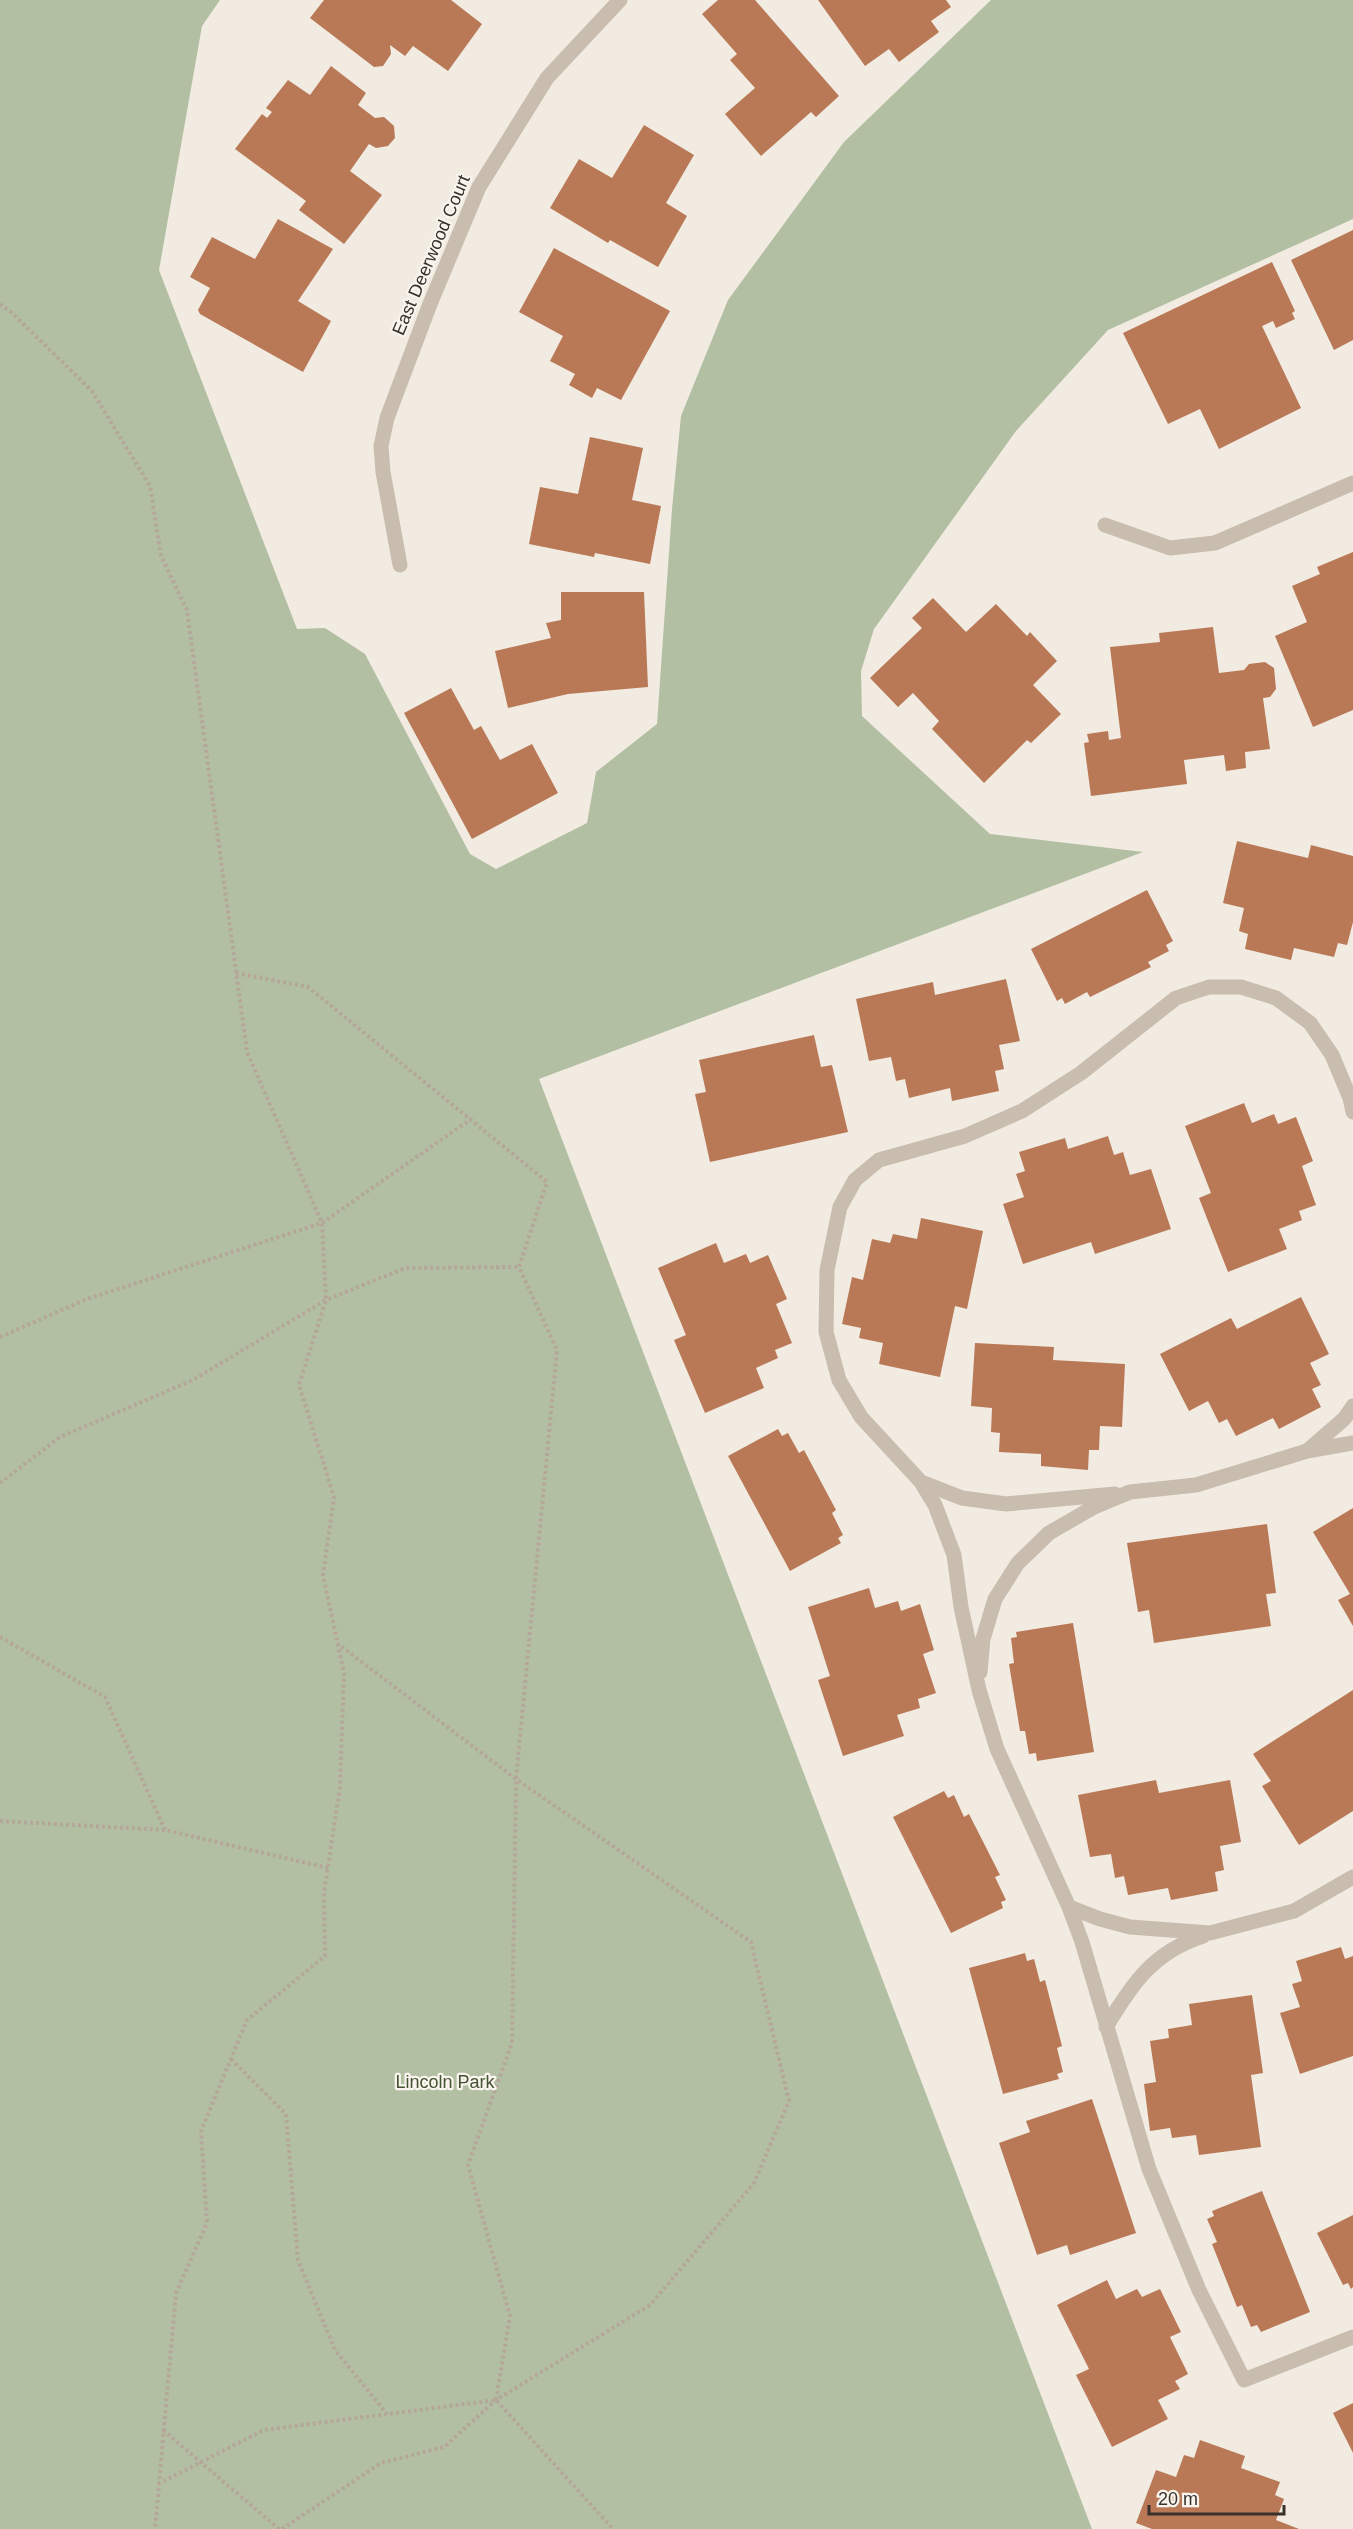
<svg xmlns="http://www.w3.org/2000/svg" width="1353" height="2529" font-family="Arial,sans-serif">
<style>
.green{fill:#b3bfa3}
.building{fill:#b97957}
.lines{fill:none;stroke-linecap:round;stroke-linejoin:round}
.path{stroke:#b4a799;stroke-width:4;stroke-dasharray:3 3;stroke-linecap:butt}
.minor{stroke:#c8bdae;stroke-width:15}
.labels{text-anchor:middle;stroke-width:4.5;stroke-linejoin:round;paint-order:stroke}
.street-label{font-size:18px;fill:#38312c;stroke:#f9f5ee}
.park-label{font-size:18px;fill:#445332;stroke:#f9f5ee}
</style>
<rect width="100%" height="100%" fill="#f1ebe1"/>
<path class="green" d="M0,0H220L202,26L159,270L297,629L325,628L365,654L470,854L496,869L587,823L596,772L657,724L672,509L681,416L728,300L844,142L991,0H1353V219L1108,330L1016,431L874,629L861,671L862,716L990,834L1143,852L539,1079L1092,2529H0Z"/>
<path class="building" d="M324,0H451L482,24L448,71L413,46L405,56L390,45L391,54L383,66L374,67L310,18Z
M718,0H755L839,96L816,117L811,112L761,156L725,114L755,88L730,60L737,54L702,14Z
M818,0H946L951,7L931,21L939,32L899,62L889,49L865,66Z
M331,66L366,93L358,105L375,118L384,117L394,126L395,138L388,146L376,148L369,144L350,171L382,195L344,244L299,210L306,201L235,149L262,114L267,118L272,112L266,108L288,80L310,95Z
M644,125L694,155L666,203L687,216L658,267L610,240L608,243L550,208L579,159L612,178Z
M278,219L333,249L298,301L331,321L303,372L200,314L198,310L210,288L190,277L212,237L255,259Z
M1353,230V340L1334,350L1291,260Z
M554,248L670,311L621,400L597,388L592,398L569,385L575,374L550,361L563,336L519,312Z
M1272,262L1295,311L1292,313L1295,319L1276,328L1273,321L1262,326L1301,408L1219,449L1200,409L1168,424L1123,333Z
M590,437L643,448L632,500L661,506L650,564L595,553L594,557L529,544L540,487L578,494Z
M1353,552V710L1313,727L1275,636L1307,622L1292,586L1320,574L1317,567Z
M561,592H644L648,687L568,694L508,708L495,651L551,638L546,623L561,620Z
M933,598L966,632L996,604L1027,636L1030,632L1057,661L1033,685L1061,714L1031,743L1027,740L984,783L932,729L939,721L913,693L898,707L870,678L922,628L912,618Z
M1213,627L1219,673L1244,670L1249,664L1265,662L1274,668L1276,689L1270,697L1263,698L1270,749L1245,752L1246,768L1226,771L1224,755L1184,760L1187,784L1091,796L1084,743L1089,742L1087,734L1108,731L1109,740L1121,738L1110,647L1160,642L1159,633Z
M451,688L474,730L481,726L500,760L532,744L558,793L472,839L404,713Z
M1237,841L1308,858L1311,845L1353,856V922L1347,945L1338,943L1334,957L1294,948L1291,960L1245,949L1248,934L1239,931L1244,908L1223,903Z
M1147,890L1173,941L1166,945L1169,951L1148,962L1151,967L1090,997L1087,992L1065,1004L1062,998L1057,1001L1031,949Z
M1006,979L1020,1041L999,1045L1004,1069L995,1071L999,1091L952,1101L950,1088L909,1098L905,1079L896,1081L891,1057L869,1061L856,999L933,982L935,995Z
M814,1035L821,1067L832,1065L848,1132L710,1162L695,1094L706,1092L699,1060Z
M1244,1103L1252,1123L1274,1114L1278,1124L1296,1117L1313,1161L1302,1166L1316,1205L1299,1211L1302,1220L1279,1229L1287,1249L1228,1272L1199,1198L1211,1193L1185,1126Z
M1108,1136L1114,1155L1123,1152L1130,1175L1151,1169L1171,1229L1095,1254L1091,1242L1023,1264L1003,1204L1024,1197L1016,1174L1025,1171L1019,1152L1065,1138L1068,1149Z
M921,1218L983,1231L967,1309L955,1306L940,1377L879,1364L883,1343L859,1338L861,1328L842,1324L852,1277L863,1280L872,1239L890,1243L893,1234L917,1239Z
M716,1243L724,1263L746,1254L750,1263L768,1255L787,1299L776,1304L792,1343L775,1350L778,1358L756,1368L764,1388L705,1413L674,1340L686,1335L658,1268Z
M1301,1297L1329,1354L1310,1363L1321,1385L1312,1389L1321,1407L1279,1429L1273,1418L1236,1436L1227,1419L1219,1423L1208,1401L1189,1411L1160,1354L1231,1318L1237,1329Z
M975,1343L1054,1347L1053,1360L1125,1364L1122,1427L1100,1426L1099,1450H1089L1088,1470L1041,1466V1454L999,1452L1000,1433L991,1432L992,1408L971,1406Z
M778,1429L782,1436L788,1433L799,1453L804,1450L836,1510L832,1513L843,1535L838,1538L841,1543L790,1571L728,1456Z
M1353,1508V1626L1338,1600L1350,1594L1313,1532Z
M1267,1524L1276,1593L1266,1594L1271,1626L1154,1643L1149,1610L1138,1612L1127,1543Z
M869,1588L875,1608L898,1601L901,1611L920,1604L934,1650L923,1654L936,1693L918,1699L920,1708L897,1715L904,1736L843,1756L818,1680L830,1676L808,1607Z
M1073,1623L1094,1752L1037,1761L1036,1753L1029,1754L1025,1731H1020L1009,1664L1014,1663L1011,1638L1017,1637L1016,1632Z
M1353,1690V1811L1299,1845L1262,1786L1271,1781L1253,1754Z
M1156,1780L1159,1793L1230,1780L1241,1842L1220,1846L1224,1870L1215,1872L1218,1891L1171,1900L1168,1888L1128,1895L1124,1876L1115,1878L1111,1854L1090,1857L1078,1795Z
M944,1791L948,1798L954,1795L964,1817L969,1814L1000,1875L995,1877L1006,1900L1001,1902L1003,1908L951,1933L893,1817Z
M1341,1947L1345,1959L1353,1956V2056L1300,2074L1280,2013L1300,2007L1292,1984L1302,1981L1296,1961Z
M1025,1953L1027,1961L1034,1959L1040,1982L1045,1980L1062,2046L1057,2048L1063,2072L1057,2074L1059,2079L1003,2094L969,1968Z
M1252,1995L1263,2073L1251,2075L1261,2147L1199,2155L1196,2135L1172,2138L1170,2128L1150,2131L1144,2084L1156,2082L1150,2041L1169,2038L1168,2029L1192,2025L1189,2004Z
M1092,2099L1136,2233L1070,2255L1067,2245L1037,2255L999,2143L1030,2132L1026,2121Z
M1262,2191L1310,2312L1261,2332L1257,2325L1251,2327L1242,2305L1237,2307L1212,2244L1217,2242L1207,2219L1214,2216L1212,2211Z
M1353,2215V2287L1351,2289L1348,2283L1343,2285L1317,2233Z
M1107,2280L1116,2299L1137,2289L1142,2297L1160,2289L1181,2332L1170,2337L1188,2374L1175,2381L1180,2389L1158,2400L1168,2419L1112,2447L1076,2375L1089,2369L1057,2305Z
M1353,2403V2453L1333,2413Z
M1200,2440L1245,2456L1241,2468L1280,2482L1275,2495L1284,2499L1276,2520L1299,2529H1152L1136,2523L1156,2470L1176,2477L1184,2455L1194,2458Z"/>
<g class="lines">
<path class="path" d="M0,304L11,312L92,391L150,486L161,556L187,610L247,1052L322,1223L326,1300L299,1385L334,1497L323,1575L344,1673L340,1787L324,1893L325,1956L247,2020L201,2131L207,2223L176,2293L155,2529
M236,973L308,987L547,1182L519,1267L557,1350L516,1779L512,2043L468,2165L510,2316L496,2400
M0,1337L87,1299L322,1223L471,1119
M0,1483L60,1437L193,1380L326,1300L405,1268L519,1267
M0,1637L105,1697L165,1830
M0,1821L165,1830L328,1868
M231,2059L286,2114L298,2260L335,2350L387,2414
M163,2430L279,2529
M158,2484L264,2430L496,2400L613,2529
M282,2529L381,2463L444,2447L496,2400L650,2305L754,2183L789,2101L751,1942L516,1779L338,1644"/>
<path class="minor" d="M1105,525L1170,548L1215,543L1353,483
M400,565L383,472L381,446L387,418L430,304L479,187L547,78L620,0
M1353,1112L1350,1098L1332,1055L1310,1023L1276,998L1241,987H1209L1176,998L1081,1073L1022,1111L965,1136L879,1160L855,1180L840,1207L827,1270L826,1332L839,1380L861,1417L921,1482L935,1505L954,1555L961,1607L979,1690L997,1749L1069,1907L1082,1942L1149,2169L1199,2290L1244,2380L1353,2337
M1307,1451L1344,1419L1353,1406
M921,1482L962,1498L1006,1504L1115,1494
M980,1672L983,1639L995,1599L1018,1563L1049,1533L1094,1507L1130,1492L1196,1485L1307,1451L1353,1443
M1069,1907L1100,1919L1130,1927L1210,1933L1294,1911L1353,1877
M1106,2027C1132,1984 1153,1952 1203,1936"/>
</g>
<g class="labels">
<g class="street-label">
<text transform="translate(431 255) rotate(-67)" y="6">East Deerwood Court</text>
</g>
<g class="park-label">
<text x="445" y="2088">Lincoln Park</text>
</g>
</g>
<path d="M1149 2505v9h135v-9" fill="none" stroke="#38312c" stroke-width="3"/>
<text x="1158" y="2505" font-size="18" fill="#38312c" stroke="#f9f5ee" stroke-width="4.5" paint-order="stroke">20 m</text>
</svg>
